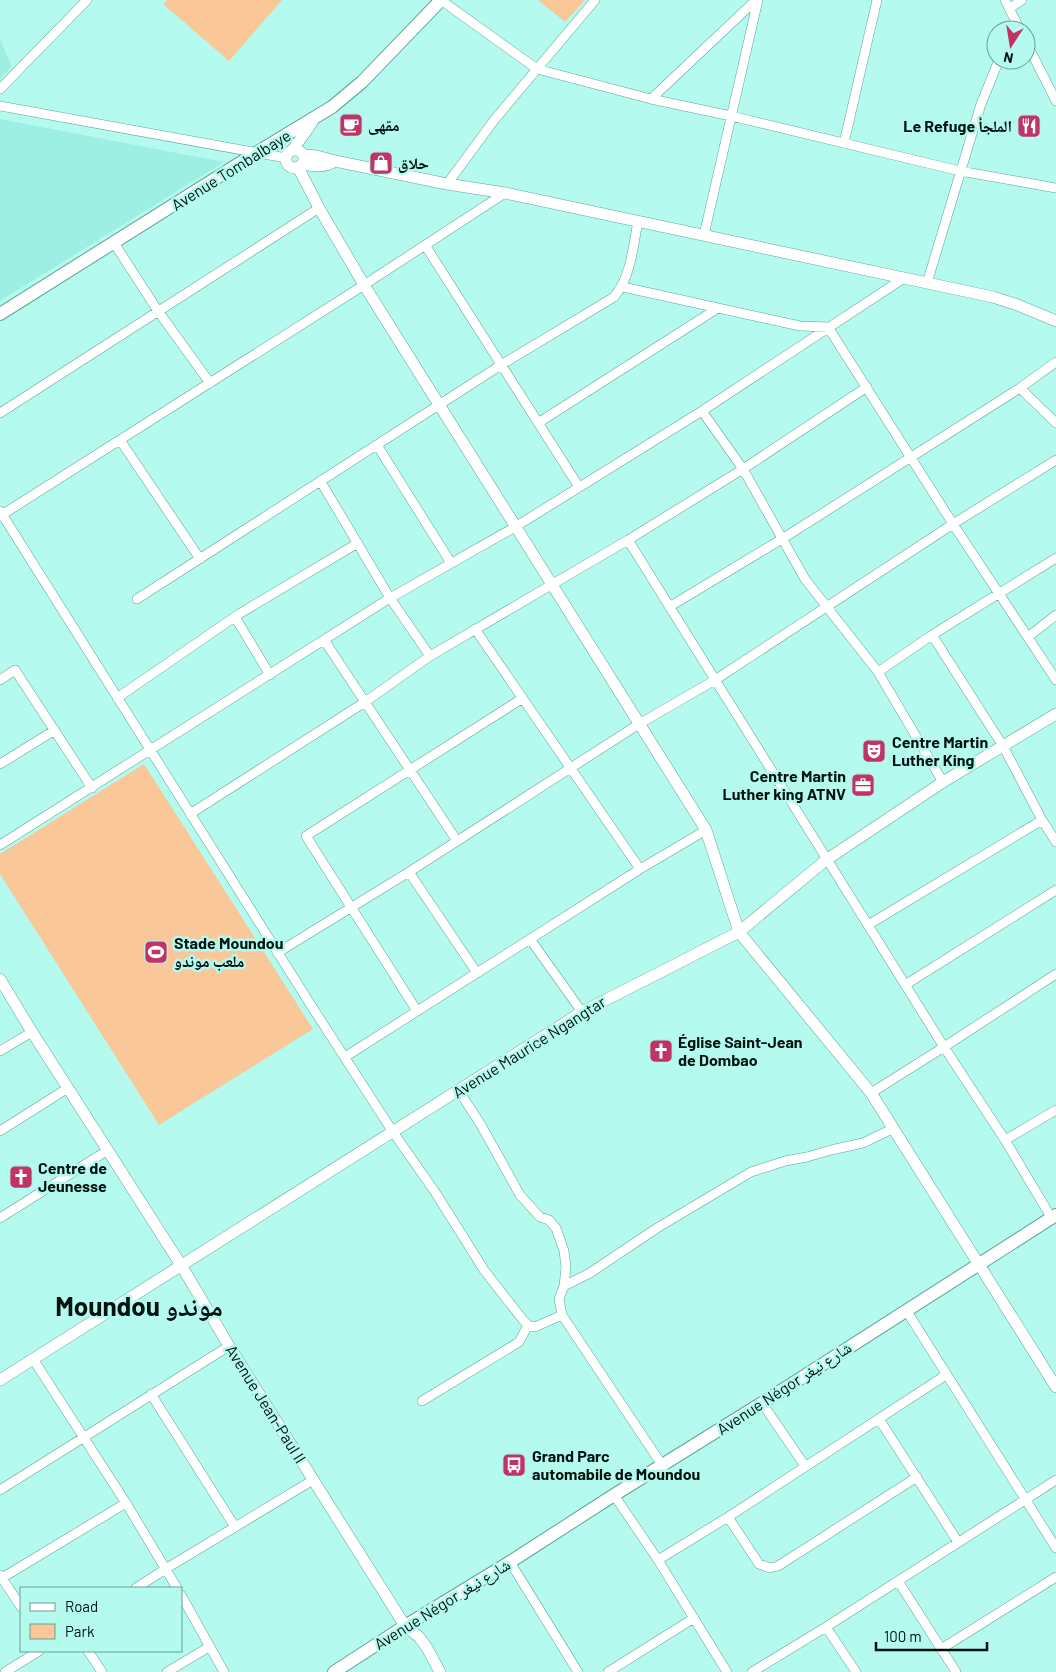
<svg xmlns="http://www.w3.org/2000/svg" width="1056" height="1672" font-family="Barlow,'Noto Naskh Arabic',sans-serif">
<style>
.built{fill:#9eefe3}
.green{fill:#f9c798}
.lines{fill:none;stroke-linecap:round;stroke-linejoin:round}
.minor-casing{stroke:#5fa399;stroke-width:10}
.tertiary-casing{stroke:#5fa399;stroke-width:12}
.secondary-casing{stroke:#5fa399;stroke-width:14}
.minor{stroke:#fff;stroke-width:9}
.tertiary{stroke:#fff;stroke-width:11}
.secondary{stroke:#fff;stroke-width:12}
.labels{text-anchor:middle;stroke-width:5;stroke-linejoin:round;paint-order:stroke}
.poi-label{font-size:16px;font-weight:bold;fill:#00110e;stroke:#b4faef;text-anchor:start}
.street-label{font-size:16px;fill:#00110e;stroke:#b4faef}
.town-label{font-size:26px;font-weight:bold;fill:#00110e;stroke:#b4faef}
</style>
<rect width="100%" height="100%" fill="#b4faef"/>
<path class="built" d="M0,40L12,66L0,79Z
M0,119L224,162L0,301Z"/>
<path class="green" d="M167,0H282L229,61L163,4Z
M538,0H585L565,22Z
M144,764L313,1029L159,1125L0,874V854Z"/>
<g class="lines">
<g class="minor-casing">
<path id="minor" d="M441,0L537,69L651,99L731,116L960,171L1056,188
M1005,0L1020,30
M1010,8L1022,0
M1026,42L1056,101
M0,89L87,0
M651,99L756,0
M0,106L286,158
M844,143L877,0
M447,184L495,119L595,0
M704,235L758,0
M114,243L158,311L210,383
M425,245L579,487
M927,283L981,104L999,60
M623,287L800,326L828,327L953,524L1056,680
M1020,388L1056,423
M702,411L743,469L805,579L878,672L943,782
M0,413L319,208
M538,423L718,308
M120,440L200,559
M377,445L451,563
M321,482L390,598L430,656
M0,511L314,1010L393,1132L435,1192L484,1270L523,1320L528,1325L535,1327L562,1315
M0,516L364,285L505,193
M628,540L944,1047L1005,1140L1051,1217
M137,599L501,365L614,297C631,277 633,247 638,221
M669,607L782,539L1020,388L1056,362
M235,617L270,675
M475,629L640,869
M932,635L1003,746L1042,820L1056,842
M1028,637L1056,615
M324,640L457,841
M878,672L932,635L1056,558
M0,680L15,670L92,788
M117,698L239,614L358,543
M0,764L55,730
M190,814L365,702L430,656L628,540L743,469L867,387
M0,845L390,598L515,527L702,411L904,278
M409,872L477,973
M868,925L1042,820
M530,939L582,1012
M277,953L409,872L639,724L715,680L953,524L1056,460
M905,985L1056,890
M417,1011L306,836L523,698
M0,1051L32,1032
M345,1057L640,869L706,830
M459,1091L481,1125L520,1195L540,1217L549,1220L556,1228L564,1251L566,1267L564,1286L559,1299L562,1315L662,1465
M871,1093L944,1047L1056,974
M0,1131L68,1088
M1005,1140L1056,1110
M0,1218L108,1150
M564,1286L590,1273L657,1228L751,1172L785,1161L807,1157L831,1150L863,1143L894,1128
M906,1310L1056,1548
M33,1359L126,1503L177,1588
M151,1394L235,1527
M422,1401L519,1342L528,1325
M762,1403L805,1466
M879,1419L958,1542
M0,1490L229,1346
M614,1495L658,1560L727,1672
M728,1517L759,1564L770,1568L778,1566L917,1477
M658,1560L728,1517L946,1375
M510,1562L578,1672
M0,1575L21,1607
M2,1578L126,1503
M898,1581L956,1672
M136,1588L167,1568L313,1480
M181,1595L224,1672
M826,1627L856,1672
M941,1649L1056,1577
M88,1651L102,1672
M5,1672L39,1651
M167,1672L209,1647
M608,1672L694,1618
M752,1672L826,1627L1056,1480"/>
</g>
<g class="tertiary-casing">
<path id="tertiary" d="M293,150C299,139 308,131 313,120
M286 159a9 9 0 1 1 18 0a9 9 0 1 1-18 0Z
M304,155L317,156L335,161L447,184L505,193L993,297L1018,305L1056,321
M302,164C314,166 325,168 335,161
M298,167L319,208L364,285L706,830L739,932L871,1093L1056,1387
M0,979L32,1032L181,1265L229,1346L385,1594L405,1626L419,1637L427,1648L440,1672
M0,1380L582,1012L739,932L826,860L943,782L1056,714"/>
</g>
<g class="secondary-casing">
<path id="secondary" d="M0,314L256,153L332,107L362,82L441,0
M334,1672L405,1626L510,1562L614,1495L762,1403L1056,1215"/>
</g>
<use href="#minor" class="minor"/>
<use href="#tertiary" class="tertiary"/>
<use href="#secondary" class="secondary"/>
</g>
<defs>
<g id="cafe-square" transform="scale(1.25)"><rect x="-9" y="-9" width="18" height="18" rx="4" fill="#c03365" stroke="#b4faef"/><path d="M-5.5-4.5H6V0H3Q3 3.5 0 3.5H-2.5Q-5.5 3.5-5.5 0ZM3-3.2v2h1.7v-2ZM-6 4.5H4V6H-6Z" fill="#fff"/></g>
<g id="restaurant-square" transform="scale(1.25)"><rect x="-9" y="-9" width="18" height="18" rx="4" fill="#c03365" stroke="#b4faef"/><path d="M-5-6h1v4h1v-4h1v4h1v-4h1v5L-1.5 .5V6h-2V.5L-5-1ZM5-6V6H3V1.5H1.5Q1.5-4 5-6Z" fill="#fff"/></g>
<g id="shop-square" transform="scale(1.25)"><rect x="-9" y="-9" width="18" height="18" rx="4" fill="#c03365" stroke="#b4faef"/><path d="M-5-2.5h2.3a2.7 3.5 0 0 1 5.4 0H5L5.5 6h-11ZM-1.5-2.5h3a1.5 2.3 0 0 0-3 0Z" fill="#fff"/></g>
<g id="theatre-square" transform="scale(1.25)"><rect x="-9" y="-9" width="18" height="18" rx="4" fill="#c03365" stroke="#b4faef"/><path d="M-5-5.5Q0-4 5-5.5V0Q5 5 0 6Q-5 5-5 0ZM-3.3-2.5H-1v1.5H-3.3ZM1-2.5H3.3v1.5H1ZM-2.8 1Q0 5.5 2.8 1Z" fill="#fff"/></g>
<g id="office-square" transform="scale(1.25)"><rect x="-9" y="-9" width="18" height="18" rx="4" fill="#c03365" stroke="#b4faef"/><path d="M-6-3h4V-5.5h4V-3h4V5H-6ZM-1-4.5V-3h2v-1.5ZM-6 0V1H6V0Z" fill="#fff"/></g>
<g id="stadium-square" transform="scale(1.25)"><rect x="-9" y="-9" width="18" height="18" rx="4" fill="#c03365" stroke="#b4faef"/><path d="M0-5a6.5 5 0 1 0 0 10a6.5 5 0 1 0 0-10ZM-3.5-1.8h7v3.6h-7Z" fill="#fff"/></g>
<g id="church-square" transform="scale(1.25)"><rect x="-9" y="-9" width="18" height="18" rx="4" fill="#c03365" stroke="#b4faef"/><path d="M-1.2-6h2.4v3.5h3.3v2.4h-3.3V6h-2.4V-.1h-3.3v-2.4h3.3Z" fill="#fff"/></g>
<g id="bus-square" transform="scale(1.25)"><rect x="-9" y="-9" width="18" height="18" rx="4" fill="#c03365" stroke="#b4faef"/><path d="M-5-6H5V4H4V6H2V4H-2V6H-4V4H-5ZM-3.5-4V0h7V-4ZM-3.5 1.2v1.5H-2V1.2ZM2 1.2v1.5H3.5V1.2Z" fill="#fff"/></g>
</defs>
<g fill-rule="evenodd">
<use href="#cafe-square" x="351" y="125"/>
<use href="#restaurant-square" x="1029" y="126"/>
<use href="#shop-square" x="381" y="163"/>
<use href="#theatre-square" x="874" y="751"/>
<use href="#office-square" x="863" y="785"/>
<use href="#stadium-square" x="156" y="952"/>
<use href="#church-square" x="661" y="1051"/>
<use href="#church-square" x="21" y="1177"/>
<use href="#bus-square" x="514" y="1465"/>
</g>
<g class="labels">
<g class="poi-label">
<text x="368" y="131">مقهى</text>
<text x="1012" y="132" text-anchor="end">Le Refuge الملجأ</text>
<text x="398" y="169">حلاق</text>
<text x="892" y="748">Centre Martin<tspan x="892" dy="18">Luther King</tspan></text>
<text x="846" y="782" text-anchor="end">Centre Martin<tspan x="846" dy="18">Luther king ATNV</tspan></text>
<text x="174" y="949">Stade Moundou<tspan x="174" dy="18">ملعب موندو</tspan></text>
<text x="678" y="1048">Église Saint-Jean<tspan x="678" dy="18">de Dombao</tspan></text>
<text x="38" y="1174">Centre de<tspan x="38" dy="18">Jeunesse</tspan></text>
<text x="532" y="1462">Grand Parc<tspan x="532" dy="18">automabile de Moundou</tspan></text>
</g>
<g class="street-label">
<text transform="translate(231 170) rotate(-32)" y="6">Avenue Tombalbaye</text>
<text transform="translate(529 1047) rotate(-32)" y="6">Avenue Maurice Ngangtar</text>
<text transform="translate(784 1388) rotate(-33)" y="6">Avenue Négor شارع نيغر</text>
<text transform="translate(266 1404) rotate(58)" y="6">Avenue Jean-Paul II</text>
<text transform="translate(442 1604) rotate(-32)" y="6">Avenue Négor شارع نيغر</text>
</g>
<g class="town-label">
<text x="139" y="1316">Moundou موندو</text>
</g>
</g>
<rect x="20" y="1587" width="162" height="65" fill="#b4faef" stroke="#6c9d95"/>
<rect x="30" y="1603" width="25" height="8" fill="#ffffff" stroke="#6c9d95"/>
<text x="65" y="1612" font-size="15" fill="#00110e">Road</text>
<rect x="30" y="1624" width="25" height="15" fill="#f9c798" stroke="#6c9d95"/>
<text x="65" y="1637" font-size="15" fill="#00110e">Park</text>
<g transform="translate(1011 45) rotate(192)"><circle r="24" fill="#b4faef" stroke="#6c9d95"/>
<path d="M0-4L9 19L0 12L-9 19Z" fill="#c03365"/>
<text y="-8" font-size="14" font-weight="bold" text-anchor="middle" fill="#00110e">N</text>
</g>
<path d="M876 1642v8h111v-8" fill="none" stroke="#00110e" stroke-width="2.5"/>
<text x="884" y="1642" font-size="15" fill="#00110e" stroke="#b4faef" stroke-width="4" paint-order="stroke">100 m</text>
</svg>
